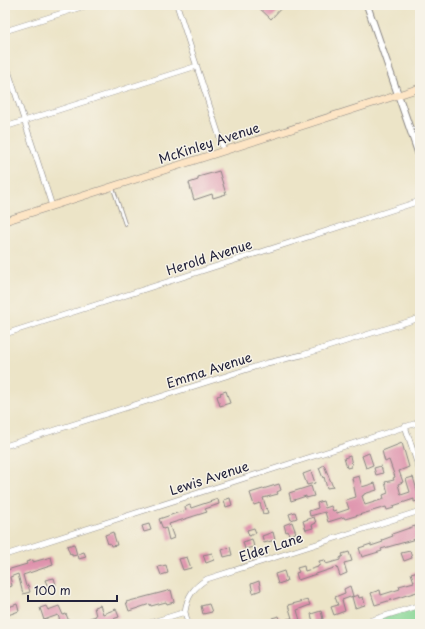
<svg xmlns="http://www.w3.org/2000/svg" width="425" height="629" font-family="'Playpen Sans',sans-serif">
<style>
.green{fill:#88d796;stroke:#557c68}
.building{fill:#de90ab}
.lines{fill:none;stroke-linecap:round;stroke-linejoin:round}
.service-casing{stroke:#878381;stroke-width:4}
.minor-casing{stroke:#878381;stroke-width:6}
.tertiary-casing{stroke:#878381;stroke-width:8}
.secondary-casing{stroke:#878381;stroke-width:8}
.service{stroke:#fff;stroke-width:2.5}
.minor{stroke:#fff;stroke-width:5}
.tertiary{stroke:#fff;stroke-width:6}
.secondary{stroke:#fde5c5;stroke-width:7}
.labels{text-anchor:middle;stroke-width:3;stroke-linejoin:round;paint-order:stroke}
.street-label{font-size:13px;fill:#22223b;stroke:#f7f3e8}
</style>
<rect width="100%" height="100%" fill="#f7f3e8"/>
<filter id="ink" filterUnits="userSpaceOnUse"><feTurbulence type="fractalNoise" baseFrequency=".025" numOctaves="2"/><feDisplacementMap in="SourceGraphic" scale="8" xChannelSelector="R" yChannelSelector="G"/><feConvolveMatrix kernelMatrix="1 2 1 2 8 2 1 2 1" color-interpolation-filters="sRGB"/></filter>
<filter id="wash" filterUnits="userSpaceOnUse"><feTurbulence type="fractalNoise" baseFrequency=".012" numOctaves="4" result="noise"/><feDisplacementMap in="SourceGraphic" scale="16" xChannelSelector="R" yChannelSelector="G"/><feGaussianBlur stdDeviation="0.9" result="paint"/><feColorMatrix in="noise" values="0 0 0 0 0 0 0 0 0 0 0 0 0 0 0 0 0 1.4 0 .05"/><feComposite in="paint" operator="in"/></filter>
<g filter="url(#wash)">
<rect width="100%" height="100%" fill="#ece4c7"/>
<path class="green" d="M420,605V624H376L374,619Z"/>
<g id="blocks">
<path class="building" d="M256,5H284L271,19Z
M219,171L226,194L213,198L212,194L194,200L189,183L198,180V177Z
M226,391L230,403L220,406L217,396L221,395L220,393Z
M402,443L409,467L399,471L403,482L398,484L401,495L410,492L406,479L413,477L420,500L414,502V499L393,506L394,508L387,510L386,507L345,519L344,517L328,522L325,512L310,516L309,511L318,508L317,503L323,501L325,508L331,506L333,511L336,510L337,513L349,509L346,500L356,497L352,478L359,476L362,487L375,483L377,490L364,494V495L362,496L365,505L384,499L383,495L388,493L385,482L394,480L393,478L395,477L389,460L385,462L382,451Z
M369,453L373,465L366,468L362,456Z
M350,456L352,465H351V467L347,468L344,458Z
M324,465L333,487L327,488L324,477L323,478L319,468Z
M381,466L383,473L376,475L374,468Z
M311,471L315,483L307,485L303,474Z
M279,484L281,490L277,492L278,494L263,498L268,513L263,514L260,503L254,505L250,493Z
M311,486L314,496L306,498V496L291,501L289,493Z
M230,498L232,505L226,507L224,500Z
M218,499L219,504L205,509L207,512L169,524L174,538L169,540L166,528L163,529L159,519L186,510L185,507L190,505L191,508Z
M295,512L297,518L291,520L289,514Z
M314,517L316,523L312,525L313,528L306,530L303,521Z
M292,522L296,533L289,535L288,531L286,532L284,525Z
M149,524L151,530L144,532L142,526Z
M415,526L419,538L381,549L382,551L362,557L359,548L371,544V546L383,542L382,540L393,536L392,534Z
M254,528L256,533L249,536L247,530Z
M113,532L117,545L111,546L110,543L108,544L105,535Z
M273,532L275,540L264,543L262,536Z
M252,539L254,547L245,549L243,542Z
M74,544L77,555L72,556V553L70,554L67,546Z
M230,547L232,555L224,557L222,550Z
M410,551L412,558L404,561L401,553Z
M84,552L86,557L79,559L78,554Z
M349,552L352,561L344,563L347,573L340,576L337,567L298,580L296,573L299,572L297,568L304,566L305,571L318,567V566L320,565L319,561L325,560L326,564L340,560V558L343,556L342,554Z
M212,553L214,560L206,563L203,555Z
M51,557L53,565L23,575L26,586L28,585L30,592L23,594L18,574L10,577L12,586L7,588L5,579V566H6L7,570L27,564L26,562L33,560V562Z
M187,557L191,568L183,570L179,559Z
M166,565L168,573L161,575L158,567Z
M284,571L287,581L278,584L275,574Z
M418,571L420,578H418L420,591L375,605L371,593L380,590L381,595L400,589L399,586L414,582L411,573Z
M54,578L56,585L48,587L45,580Z
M259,581L261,590L253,593L251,584Z
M350,586L353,596L342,600L345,611L334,615L331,607L338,605L335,597L345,593L344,589Z
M171,590L174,602L167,604L166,602L151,606L150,604L129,611L126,602Z
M358,595L359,598L363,597L365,605L355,608L352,597Z
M308,600L310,605L297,610L301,624H289L287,619L292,618L288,605Z
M17,604L19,611L8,615L6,608Z
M209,604L212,612L203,614L201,606Z
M100,605L103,614L116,609L119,617L98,624H75V623L96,616L94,607Z
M46,606L48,610L59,606L63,615L66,614L70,624H61L58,615L44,620L40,608Z
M321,611L323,619L313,622L311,614Z
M279,616L281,622L274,624L272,618Z"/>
</g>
</g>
<g filter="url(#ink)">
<use href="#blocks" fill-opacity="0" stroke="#878381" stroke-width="1"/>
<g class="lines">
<g class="service-casing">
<path id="service" d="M411,128H420
M113,188L125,224"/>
</g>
<g class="minor-casing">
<path id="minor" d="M177,5L224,151
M5,31L88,5
M5,61L52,206
M5,127L197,66
M5,334L420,201
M405,426L420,472
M5,446L267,363L302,355L420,318
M5,555L420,422
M185,612L188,624
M146,624L185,612C187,596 194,587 207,579L420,511
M359,624L420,605"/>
</g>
<g class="tertiary-casing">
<path id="tertiary" d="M367,5L420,158"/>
</g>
<g class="secondary-casing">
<path id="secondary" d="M5,221L420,88"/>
</g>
<use href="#service" class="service"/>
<use href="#minor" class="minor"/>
<use href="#tertiary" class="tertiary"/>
<use href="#secondary" class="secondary"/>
</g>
</g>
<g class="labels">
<g class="street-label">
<text transform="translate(209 143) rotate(-18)" y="5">McKinley Avenue</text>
<text transform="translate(209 257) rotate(-18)" y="5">Herold Avenue</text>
<text transform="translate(209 370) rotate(-18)" y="5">Emma Avenue</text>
<text transform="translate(209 478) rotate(-18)" y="5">Lewis Avenue</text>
<text transform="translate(271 547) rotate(-18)" y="5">Elder Lane</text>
</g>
</g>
<rect width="425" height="629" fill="none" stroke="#f7f3e8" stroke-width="20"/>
<path d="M28 595v6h89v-6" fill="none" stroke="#22223b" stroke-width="2"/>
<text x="34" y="595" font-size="12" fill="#22223b" stroke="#f7f3e8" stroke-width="3" paint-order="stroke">100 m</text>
</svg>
